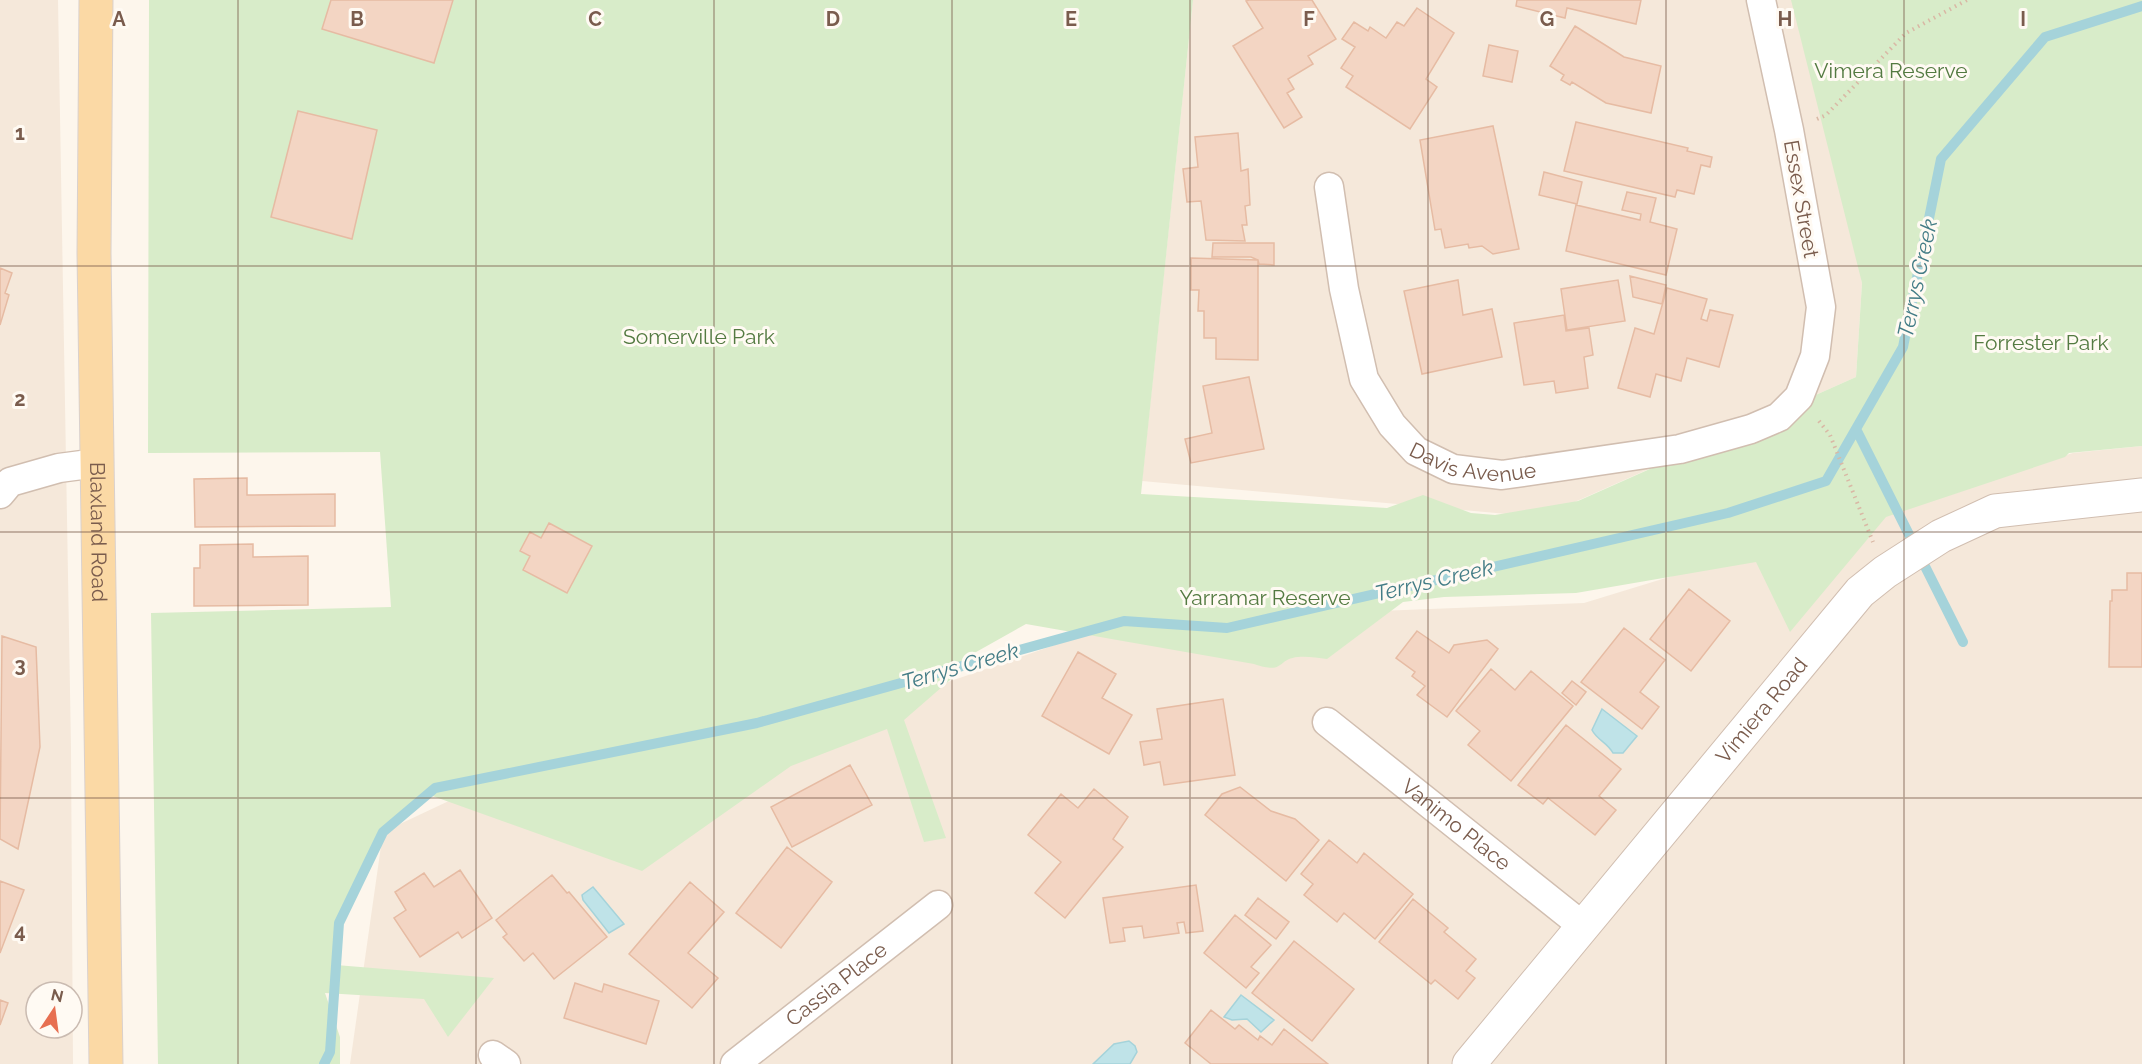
<svg xmlns="http://www.w3.org/2000/svg" width="2142" height="1064" font-family="Raleway,sans-serif">
<style>
.residential{fill:#f5e8da;fill-rule:evenodd}
.green{fill:#d8ecc9}
.water{fill:#bfe3e8;stroke:#a5d3da;stroke-width:1.5}
.lines{fill:none;stroke-linecap:round;stroke-linejoin:round}
.stream{stroke:#a5d3da;stroke-width:10}
.building{fill:#f3d5c3;stroke:#e6bba3;stroke-width:1.5}
.minor-casing{stroke:#d1beb0;stroke-width:31}
.tertiary-casing{stroke:#d1beb0;stroke-width:35}
.primary-casing{stroke:#dad1cd;stroke-width:35}
.path{stroke:#d9b8a5;stroke-width:4;stroke-dasharray:1.5 4.5;stroke-linecap:butt}
.minor{stroke:#fff;stroke-width:28}
.tertiary{stroke:#fff;stroke-width:33}
.primary{stroke:#fbd9a5;stroke-width:33}
.grid{fill:none;stroke:#7a5c4d;stroke-width:1.5;stroke-opacity:0.55}
.labels{text-anchor:middle;stroke-width:6;stroke-linejoin:round;paint-order:stroke}
.park-label{font-size:21px;fill:#537a41;stroke:#fffaf3}
.street-label{font-size:21px;fill:#7a5c4d;stroke:#fffaf3}
.water-label{font-size:22px;font-style:italic;fill:#437c86;stroke:#fffaf3}
.grid-label{font-size:20px;text-anchor:middle;font-weight:bold;fill:#7a5c4d;stroke:#fffaf3;stroke-width:6;stroke-linejoin:round;paint-order:stroke}
</style>
<rect width="100%" height="100%" fill="#fdf6ec"/>
<path class="residential" d="M0,0H58L71,748L73,1064H0ZM36,992H72V1028H36Z
M1193,0H1818L1862,283L1856,377L1541,517L1142,481Z
M2142,446V1064H350L383,832L504,775L873,708L1124,621L1584,603L2073,453Z"/>
<path class="green" d="M149,0H1193L1141,494L1387,508L1423,495L1471,513L1495,515L1578,501L1856,377L1862,283L1791,0H2142V446L2069,453L2065,457L1886,517L1790,632L1756,562L1576,593L1444,597L1403,602L1327,659C1318,658 1307,656 1298,657C1276,659 1286,675 1254,664L1026,624L969,656L973,660L904,720L946,838L924,842L887,729L791,766L642,871L427,794L383,832L339,923L336,965L494,978L448,1037L424,999L325,993L340,1037V1064H158L151,613L391,607L380,452L148,453Z"/>
<path class="water" d="M1602,709L1637,736L1623,753H1613C1607,742 1597,740 1592,730Z
M593,887L624,924L609,933L583,900L582,895Z
M1241,995L1274,1020L1261,1032L1247,1019L1232,1020L1224,1017Z
M1129,1041L1135,1046L1137,1052L1130,1064H1093L1114,1044Z"/>
<g class="lines">
<path class="stream" d="M1856,429L1963,642
M324,1064L330,1052L339,923L383,832L435,788L757,723L1124,621L1227,628L1728,513L1826,481L1903,347L1941,159L2045,37L2142,6"/>
</g>
<path class="building" d="M331,0H453L434,63L322,29Z
M1249,0H1312L1336,39L1308,56L1313,64L1288,79L1294,89L1287,93L1302,117L1284,128L1233,46L1263,28L1246,1Z
M1517,0H1641L1636,24L1567,8L1565,18L1516,6Z
M1417,8L1454,33L1426,79L1437,87L1410,129L1346,87L1353,76L1341,68L1355,47L1342,39L1354,22L1368,31L1370,27L1386,38L1397,22L1404,26Z
M1575,26L1624,57L1661,66L1651,113L1606,103L1572,82L1570,85L1561,80L1564,75L1550,66Z
M1489,45L1518,51L1512,82L1483,76Z
M298,111L377,130L352,239L271,217Z
M1576,122L1688,148L1687,151L1712,157L1710,167L1701,165L1694,194L1677,190L1675,197L1564,171Z
M1493,126L1519,249L1493,254L1482,246L1469,248L1468,244L1445,248L1441,229L1435,230L1420,140Z
M1238,133L1241,171L1248,169L1250,205L1245,206L1247,225H1242L1245,241L1206,240L1201,201L1187,202L1183,169L1198,167L1195,137Z
M1544,172L1582,182L1577,204L1539,195Z
M1627,192L1656,198L1650,222L1677,229L1666,275L1566,251L1576,205L1640,220L1641,214L1622,210Z
M1213,243H1274V265L1259,264L1258,260L1251,257H1212Z
M1191,258L1258,260V360L1216,359V338H1204V311H1198L1199,290H1191Z
M0,268L12,273L5,293L9,295L0,325Z
M1630,276L1666,285L1662,304L1633,297Z
M1458,280L1463,315L1492,309L1502,357L1422,374L1404,291Z
M1618,280L1625,321L1567,330L1561,289Z
M1667,288L1707,299L1701,319L1707,321L1710,310L1733,315L1719,367L1687,358L1681,381L1656,374L1650,397L1618,388L1635,328L1654,334Z
M1564,315L1566,331L1589,328L1593,355L1584,357L1588,388L1556,393L1554,381L1524,385L1514,323Z
M1249,377L1264,449L1191,463L1185,439L1212,433L1203,386Z
M247,478V495L335,494V526L195,527L194,479Z
M549,523L592,546L567,593L523,570L530,556L520,551L530,532L541,538Z
M253,544V557L308,556V605L194,606V568H200V545Z
M2127,573H2142V667H2109L2110,601H2112V590H2127Z
M1689,589L1730,621L1691,671L1650,639Z
M1624,628L1665,660L1640,692L1659,707L1642,729L1581,682Z
M1417,631L1449,653L1454,645L1487,640L1498,649L1447,717L1417,695L1425,686L1412,676L1415,672L1396,658Z
M2,636L36,647L40,747L18,849L0,839Z
M1078,652L1116,674L1102,698L1132,715L1109,754L1042,716Z
M1491,669L1515,690L1531,671L1573,706L1511,781L1468,745L1480,731L1456,711Z
M1572,681L1586,692L1576,705L1562,693Z
M1223,699L1235,775L1164,785L1160,762L1144,765L1140,742L1162,739L1157,709Z
M1566,725L1621,769L1599,796L1616,810L1595,835L1548,798L1543,804L1518,785Z
M850,765L872,805L792,847L771,807Z
M1240,787L1271,811L1295,819L1319,840L1286,881L1205,815L1222,794Z
M1094,789L1128,817L1113,839L1123,847L1065,918L1035,893L1061,862L1028,835L1061,794L1078,808Z
M1329,840L1357,863L1364,853L1413,894L1375,939L1344,913L1337,922L1304,895L1313,884L1301,874Z
M787,847L832,882L781,948L736,913Z
M460,870L492,918L462,938L458,932L420,957L394,918L406,910L395,892L424,873L434,887Z
M552,875L567,893L569,892L607,937L554,979L533,953L524,961L503,937L507,934L496,920Z
M0,881L24,890L0,953Z
M690,882L724,912L688,953L718,978L692,1008L629,954Z
M1196,885L1203,931L1186,933L1184,922L1177,923L1179,933L1144,938L1142,926L1123,928L1125,941L1110,943L1103,898Z
M1258,898L1289,922L1276,939L1245,915Z
M1413,899L1448,928L1444,932L1476,959L1466,971L1475,978L1458,999L1435,980L1431,984L1379,942Z
M1235,915L1271,945L1251,967L1259,973L1246,988L1204,953Z
M1294,941L1354,989L1312,1041L1252,993Z
M575,983L602,992L604,984L659,1001L646,1044L564,1018Z
M0,1000L8,1003L0,1025Z
M1211,1010L1235,1029L1239,1025L1258,1040L1260,1036L1272,1045L1284,1029L1328,1064H1211L1185,1043Z"/>
<g class="lines">
<g class="minor-casing">
<g id="minor">
<path id="s1" d="M1329,187L1344,289L1364,379L1392,425L1416,451L1453,469L1502,475L1680,449L1751,429L1779,417L1799,397L1815,356L1821,307L1789,130L1761,0"/>
<path d="M0,494L10,482L59,468L97,463"/>
<path id="s2" d="M1327,722L1584,927"/>
<path d="M493,1055L506,1064"/>
<path id="s3" d="M735,1064L938,905"/>
</g>
</g>
<g class="tertiary-casing">
<g id="tertiary">
<path id="s4" d="M1469,1064L1860,592L1885,572L1941,536L1995,511L2142,495"/>
</g>
</g>
<g class="primary-casing">
<g id="primary">
<path id="s5" d="M96,0L94,253L106,1064"/>
</g>
</g>
<path class="path" d="M1817,119L1826,115L1906,33L1967,0
M1819,421L1830,435L1873,542"/>
<use href="#minor" class="minor"/>
<use href="#tertiary" class="tertiary"/>
<use href="#primary" class="primary"/>
</g>
<path class="grid" d="M238,0V1064M476,0V1064M714,0V1064M952,0V1064M1190,0V1064M1428,0V1064M1666,0V1064M1904,0V1064M0,266H2142M0,532H2142M0,798H2142"/>
<g class="labels">
<g class="park-label">
<text x="1891" y="78">Vimera Reserve</text>
<text x="699" y="344">Somerville Park</text>
<text x="2041" y="350">Forrester Park</text>
<text x="1265" y="605">Yarramar Reserve</text>
</g>
<g class="street-label">
<text transform="translate(1801 199) rotate(80)" y="7">Essex Street</text>
<text dy="7" stroke="none"><textPath href="#s1" startOffset="344">Davis Avenue</textPath></text>
<text dy="7" stroke="none"><textPath href="#s5" startOffset="532">Blaxland Road</textPath></text>
<text dy="7" stroke="none"><textPath href="#s4" startOffset="459">Vimiera Road</textPath></text>
<text dy="7" stroke="none"><textPath href="#s2" startOffset="165">Vanimo Place</textPath></text>
<text dy="7" stroke="none"><textPath href="#s3" startOffset="129">Cassia Place</textPath></text>
</g>
<g class="water-label">
<text transform="translate(1917 278) rotate(-78)" y="8">Terrys Creek</text>
<text transform="translate(1434 580) rotate(-13)" y="8">Terrys Creek</text>
<text transform="translate(960 666) rotate(-16)" y="8">Terrys Creek</text>
</g>
</g>
<g class="grid-label">
<text x="119" y="26">A</text>
<text x="357" y="26">B</text>
<text x="595" y="26">C</text>
<text x="833" y="26">D</text>
<text x="1071" y="26">E</text>
<text x="1309" y="26">F</text>
<text x="1547" y="26">G</text>
<text x="1785" y="26">H</text>
<text x="2023" y="26">I</text>
<text x="20" y="140">1</text>
<text x="20" y="406">2</text>
<text x="20" y="672">3</text>
<text x="20" y="938">4</text>
</g>
<g transform="translate(54 1010) rotate(13)"><circle r="28" fill="#fffaf3" stroke="#cabbb1" stroke-width="1.5"/>
<path d="M0-4.5L10 22L0 15L-10 22Z" fill="#e76f51"/>
<text y="-9" font-size="16" font-weight="bold" text-anchor="middle" fill="#7a5c4d">N</text>
</g>
</svg>
